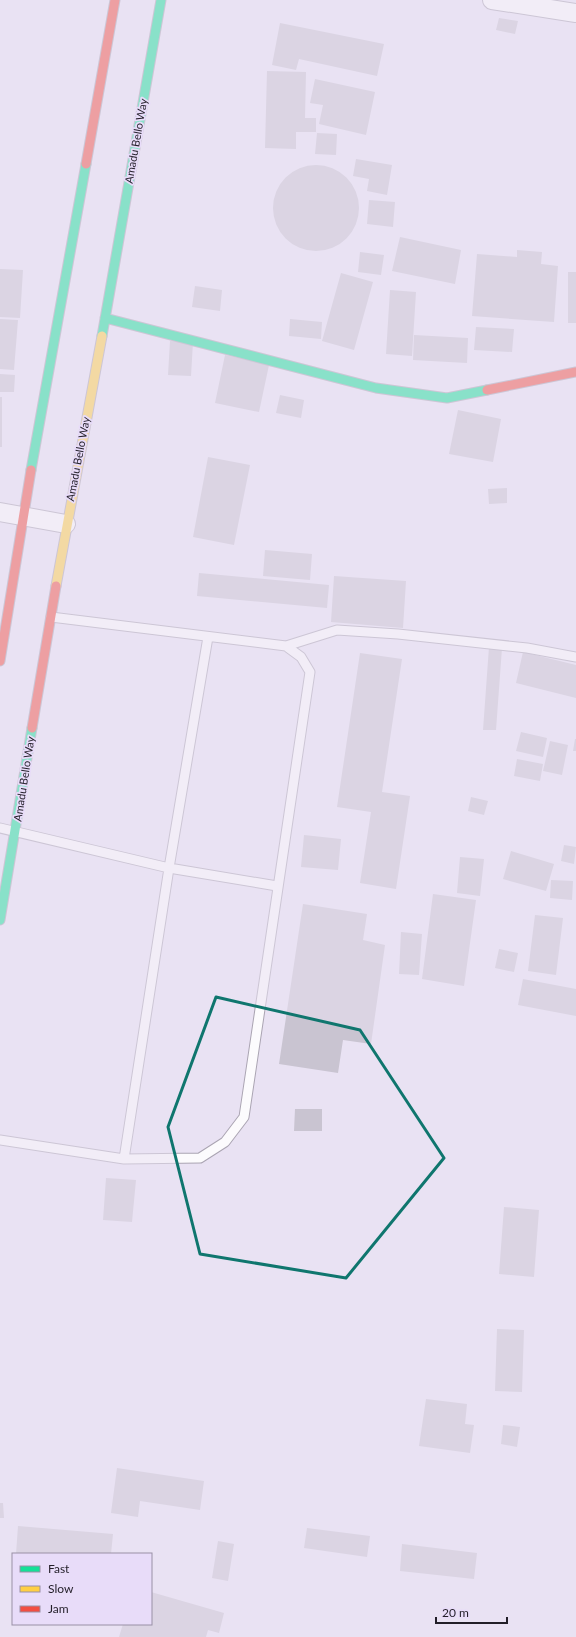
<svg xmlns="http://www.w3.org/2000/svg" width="576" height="1637" font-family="Lato,sans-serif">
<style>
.building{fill:#c9c4d1}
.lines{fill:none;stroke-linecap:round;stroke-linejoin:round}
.lane-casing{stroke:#aaa4b2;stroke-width:11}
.street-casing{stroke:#aaa4b2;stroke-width:20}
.fast-casing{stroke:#aaa4b2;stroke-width:11}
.slow-casing{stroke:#aaa4b2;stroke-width:11}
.jam-casing{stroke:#aaa4b2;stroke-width:11}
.lane{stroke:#fcfbfd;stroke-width:9}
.street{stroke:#fcfbfd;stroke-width:18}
.fast{stroke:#16e098;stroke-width:9}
.slow{stroke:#ffcf43;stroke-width:9}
.jam{stroke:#f24e42;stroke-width:9}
.marked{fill:none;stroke:#0f766e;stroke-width:3;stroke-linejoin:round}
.labels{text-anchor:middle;stroke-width:3.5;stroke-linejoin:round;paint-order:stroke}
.street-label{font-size:11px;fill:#221e28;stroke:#e8dcf9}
</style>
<rect width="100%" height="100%" fill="#e9e2f3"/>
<path class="building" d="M499,18L518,21L515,34L496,30Z
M280,23L384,44L377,76L299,59L296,70L272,65Z
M267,71L306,72L305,118H316V132H296V149L265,148Z
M315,79L375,92L366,135L319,124L323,105L310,103Z
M317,133L337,134L336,155L315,154Z
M356,159L392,165L387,195L367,191L369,179L353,176Z
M273 208a43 43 0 1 1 86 0a43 43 0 1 1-86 0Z
M369,200L395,202L393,227L367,224Z
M400,237L461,250L455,284L392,271Z
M517,250L542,252L541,264L558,266L554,322L472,316L477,254L517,257Z
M360,252L384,255L381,275L358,272Z
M0,269L23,270L20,318L0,317Z
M568,272H576V323H568Z
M341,273L373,282L354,350L322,341Z
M195,286L222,290L220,311L192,307Z
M390,290L416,292L412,356L386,354Z
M0,319L18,320L14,370L0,369Z
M290,319L322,322L321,339L289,336Z
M476,327L514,329L512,352L474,350Z
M414,335L468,338L467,363L413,360Z
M170,341L193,342L191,376L168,375Z
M225,355L269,365L259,412L215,403Z
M0,374L15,375L14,392H0Z
M280,395L304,400L301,418L276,413Z
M0,397H2V447H0Z
M458,410L501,419L493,462L449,454Z
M208,457L250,465L234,545L193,537Z
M507,488V503L489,504L488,489Z
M265,550L312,554L310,580L263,576Z
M199,573L329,585L327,608L197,596Z
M334,576L406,581L403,628L331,622Z
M489,647L502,648L496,730H483Z
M523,652L576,665V698L516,683Z
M360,653L402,659L382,792L410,796L396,889L360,883L371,812L337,807Z
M521,732L547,738L543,757L516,751Z
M575,739H576V751H573Z
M550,741L568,745L562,775L543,771Z
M517,759L543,764L540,781L514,776Z
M471,797L488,801L484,815L468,811Z
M304,835L341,839L338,870L301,867Z
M564,845L576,847L574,864L561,861Z
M511,851L554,864L546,891L503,879Z
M460,857L484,859L480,896L457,893Z
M551,880L573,881L572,900L550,898Z
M433,894L476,900L464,986L422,979Z
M303,904L367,914L363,940L385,945L371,1044L343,1040L338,1073L279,1064Z
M535,915L563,918L556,975L528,971Z
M401,932L422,934L419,975L399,974Z
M499,949L518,953L514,972L495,968Z
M523,979L576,989V1016L518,1005Z
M295,1109H322V1131H294Z
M106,1178L136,1180L132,1222L103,1220Z
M504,1207L539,1210L534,1277L499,1274Z
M497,1329L524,1330L522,1392L495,1391Z
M426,1399L467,1404L465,1424L474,1425L470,1453L419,1446Z
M503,1425L520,1427L517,1447L501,1444Z
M117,1468L204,1481L200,1510L140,1501L138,1517L111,1513Z
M0,1503H3L4,1518H0Z
M18,1526L113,1534L111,1554H16Z
M307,1528L370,1536L367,1557L304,1548Z
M218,1541L234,1544L228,1581L212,1578Z
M402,1544L477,1553L474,1579L400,1571Z
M151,1592L224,1613L219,1633L208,1630L206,1637H119L123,1624H151Z"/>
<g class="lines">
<g class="lane-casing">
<path id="lane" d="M286,646L337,630L398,634L527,648L576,657
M0,828L169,868L277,886
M0,1140L124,1159L200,1158L225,1142L244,1117L310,672L301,657L286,646L51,617
M124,1159L169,868L208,637"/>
</g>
<g class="street-casing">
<path id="street" d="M492,0L576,13
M0,512L66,524"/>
</g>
<g class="fast-casing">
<path id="fast" d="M105,318L376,388L447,398L487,390
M102,336L161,0
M31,470L86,164
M0,920L32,728"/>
</g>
<g class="slow-casing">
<path id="slow" d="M56,586L102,336"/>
</g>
<g class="jam-casing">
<path id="jam" d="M86,164L115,0
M487,390L576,372
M0,661L31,470
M32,728L56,586"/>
</g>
<use href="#lane" class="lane"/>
<use href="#street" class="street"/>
<use href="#fast" class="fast"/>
<use href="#slow" class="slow"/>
<use href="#jam" class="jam"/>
</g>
<path d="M0 0H576V1637H0ZM216,997L360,1030L444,1158L346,1278L200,1254L168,1127Z" fill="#e9e2f3" fill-opacity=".55" fill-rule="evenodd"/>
<path class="marked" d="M216,997L360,1030L444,1158L346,1278L200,1254L168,1127Z"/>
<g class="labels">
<g class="street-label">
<text transform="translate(136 141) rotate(-80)" y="4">Amadu Bello Way</text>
<text transform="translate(78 459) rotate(-79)" y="4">Amadu Bello Way</text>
<text transform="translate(24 779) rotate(-81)" y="4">Amadu Bello Way</text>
</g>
</g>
<rect x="12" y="1553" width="140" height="72" fill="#e8dcf9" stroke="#9990a5"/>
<rect x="20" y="1566" width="20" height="6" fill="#16e098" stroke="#9990a5"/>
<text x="48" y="1573" font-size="12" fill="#221e28">Fast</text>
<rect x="20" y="1586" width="20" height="6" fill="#ffcf43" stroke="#9990a5"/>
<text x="48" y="1593" font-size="12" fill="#221e28">Slow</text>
<rect x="20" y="1606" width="20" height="6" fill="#f24e42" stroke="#9990a5"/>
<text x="48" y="1613" font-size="12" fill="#221e28">Jam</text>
<path d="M436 1617v6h71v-6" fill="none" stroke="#221e28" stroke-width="2"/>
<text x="442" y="1617" font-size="12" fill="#221e28" stroke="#e8dcf9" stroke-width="3" paint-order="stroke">20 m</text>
</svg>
